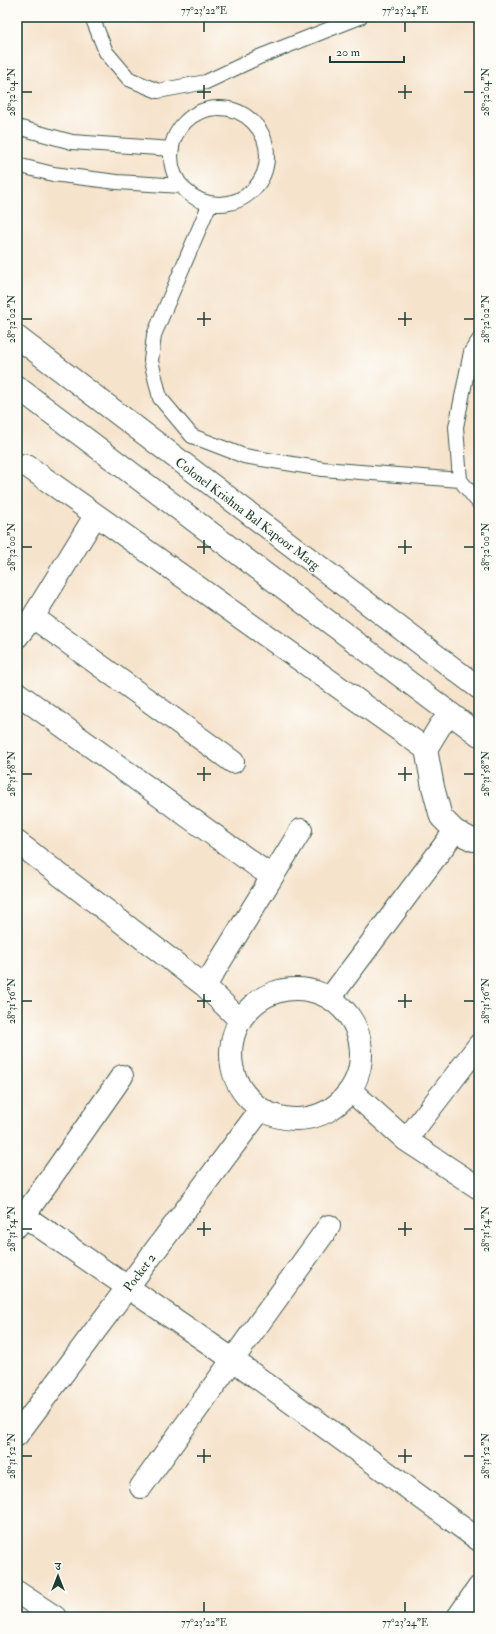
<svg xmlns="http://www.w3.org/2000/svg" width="496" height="1634" font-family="'IM FELL Double Pica','Noto Serif Devanagari',serif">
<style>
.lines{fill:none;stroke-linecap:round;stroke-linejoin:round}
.lane-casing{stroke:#3f564b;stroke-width:16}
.street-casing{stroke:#3f564b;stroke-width:24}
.secondary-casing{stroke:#3f564b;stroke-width:24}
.lane{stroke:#fff;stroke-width:14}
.street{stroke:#fff;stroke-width:22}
.secondary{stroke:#fff;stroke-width:22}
.ticks{fill:none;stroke:#1f3d34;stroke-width:1.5}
.labels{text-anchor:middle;stroke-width:3;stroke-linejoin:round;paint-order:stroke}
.street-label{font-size:13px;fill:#1f3d34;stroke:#fdfcf7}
.neatline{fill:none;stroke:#1f3d34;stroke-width:1.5}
.ticks-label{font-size:10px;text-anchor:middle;fill:#1f3d34}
</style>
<rect width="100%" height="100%" fill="#fdfcf7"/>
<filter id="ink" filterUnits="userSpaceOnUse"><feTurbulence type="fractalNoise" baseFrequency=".025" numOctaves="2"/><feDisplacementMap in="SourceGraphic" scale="8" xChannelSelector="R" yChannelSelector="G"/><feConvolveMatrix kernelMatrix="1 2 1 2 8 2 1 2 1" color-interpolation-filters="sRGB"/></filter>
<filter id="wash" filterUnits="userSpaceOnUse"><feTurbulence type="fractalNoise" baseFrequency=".012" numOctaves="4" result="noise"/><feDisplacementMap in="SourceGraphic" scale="16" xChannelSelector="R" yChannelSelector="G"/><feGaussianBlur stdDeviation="0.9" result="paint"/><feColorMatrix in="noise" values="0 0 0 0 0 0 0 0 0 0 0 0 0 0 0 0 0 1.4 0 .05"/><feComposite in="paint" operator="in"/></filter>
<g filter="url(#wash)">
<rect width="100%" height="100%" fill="#f6e3cc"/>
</g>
<g filter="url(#ink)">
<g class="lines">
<g class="lane-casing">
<path id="lane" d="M92,17L106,52L129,79L158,91L206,82L259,57L360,17
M171 156a48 48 0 1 1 96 0a48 48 0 1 1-96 0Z
M17,127L72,142L172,149
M17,165L53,174L117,182L182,186
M210,203L154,335L151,361L160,398L192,436L244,456L323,469L460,480
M479,340L471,352L456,427L460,480L479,503"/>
</g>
<g class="street-casing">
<path id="street" d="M17,465L27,466L426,749
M33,617L233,762
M17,637L33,617L95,516
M17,693L272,877
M451,714L440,726L426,749L433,787L441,817L455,831L473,840H479
M17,842L205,986L240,1020
M205,986L301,830
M231 1054a65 65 0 1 1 130 0a65 65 0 1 1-130 0Z
M330,998L455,831
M350,1090L406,1140L479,1188
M406,1140L479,1045
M17,1211L232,1359L479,1540
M17,1226L122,1076
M17,1435L261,1109
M141,1487L329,1226
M17,1592L55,1617
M458,1617L479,1587"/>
</g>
<g class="secondary-casing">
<path id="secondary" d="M17,337L479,688
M17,387L479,735"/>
</g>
<use href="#lane" class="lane"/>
<use href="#street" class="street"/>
<use href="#secondary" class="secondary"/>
</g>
</g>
<path class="ticks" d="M204,22V32M405,22V32M204,85V99M405,85V99M22,92H32M197,92H211M398,92H412M464,92H474M204,312V326M405,312V326M22,319H32M197,319H211M398,319H412M464,319H474M204,540V554M405,540V554M22,547H32M197,547H211M398,547H412M464,547H474M204,767V781M405,767V781M22,774H32M197,774H211M398,774H412M464,774H474M204,994V1008M405,994V1008M22,1001H32M197,1001H211M398,1001H412M464,1001H474M204,1222V1236M405,1222V1236M22,1229H32M197,1229H211M398,1229H412M464,1229H474M204,1449V1463M405,1449V1463M22,1456H32M197,1456H211M398,1456H412M464,1456H474M204,1602V1612M405,1602V1612"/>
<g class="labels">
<g class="street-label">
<text transform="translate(248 513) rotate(37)" y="5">Colonel Krishna Bal Kapoor Marg</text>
<text transform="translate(139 1272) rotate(-53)" y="5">Pocket 2</text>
</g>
</g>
<rect width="496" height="1634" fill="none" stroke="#fdfcf7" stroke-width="44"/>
<g transform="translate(58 1576)" stroke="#fdfcf7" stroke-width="3" paint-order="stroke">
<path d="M0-3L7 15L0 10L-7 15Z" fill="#1f3d34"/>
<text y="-6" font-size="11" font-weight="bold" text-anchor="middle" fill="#1f3d34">उ</text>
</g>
<path d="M330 56v6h74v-6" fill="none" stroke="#1f3d34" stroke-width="2"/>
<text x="336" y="56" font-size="12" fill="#1f3d34" stroke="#fdfcf7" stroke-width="3" paint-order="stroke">20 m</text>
<rect x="22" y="22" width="452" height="1590" class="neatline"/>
<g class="ticks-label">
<text x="204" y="14">77°23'22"E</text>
<text x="405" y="14">77°23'24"E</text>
<text transform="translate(11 92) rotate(-90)" y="4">28°32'04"N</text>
<text transform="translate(485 92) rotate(-90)" y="4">28°32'04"N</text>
<text transform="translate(11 319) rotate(-90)" y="4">28°32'02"N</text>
<text transform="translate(485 319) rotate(-90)" y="4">28°32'02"N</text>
<text transform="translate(11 547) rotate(-90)" y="4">28°32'00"N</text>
<text transform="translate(485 547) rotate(-90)" y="4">28°32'00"N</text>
<text transform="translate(11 774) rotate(-90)" y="4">28°31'58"N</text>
<text transform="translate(485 774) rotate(-90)" y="4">28°31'58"N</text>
<text transform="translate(11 1001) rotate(-90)" y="4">28°31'56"N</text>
<text transform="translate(485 1001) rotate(-90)" y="4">28°31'56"N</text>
<text transform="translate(11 1229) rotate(-90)" y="4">28°31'54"N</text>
<text transform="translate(485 1229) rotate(-90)" y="4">28°31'54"N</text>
<text transform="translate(11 1456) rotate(-90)" y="4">28°31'52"N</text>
<text transform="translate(485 1456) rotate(-90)" y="4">28°31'52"N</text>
<text x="204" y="1626">77°23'22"E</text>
<text x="405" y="1626">77°23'24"E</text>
</g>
</svg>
